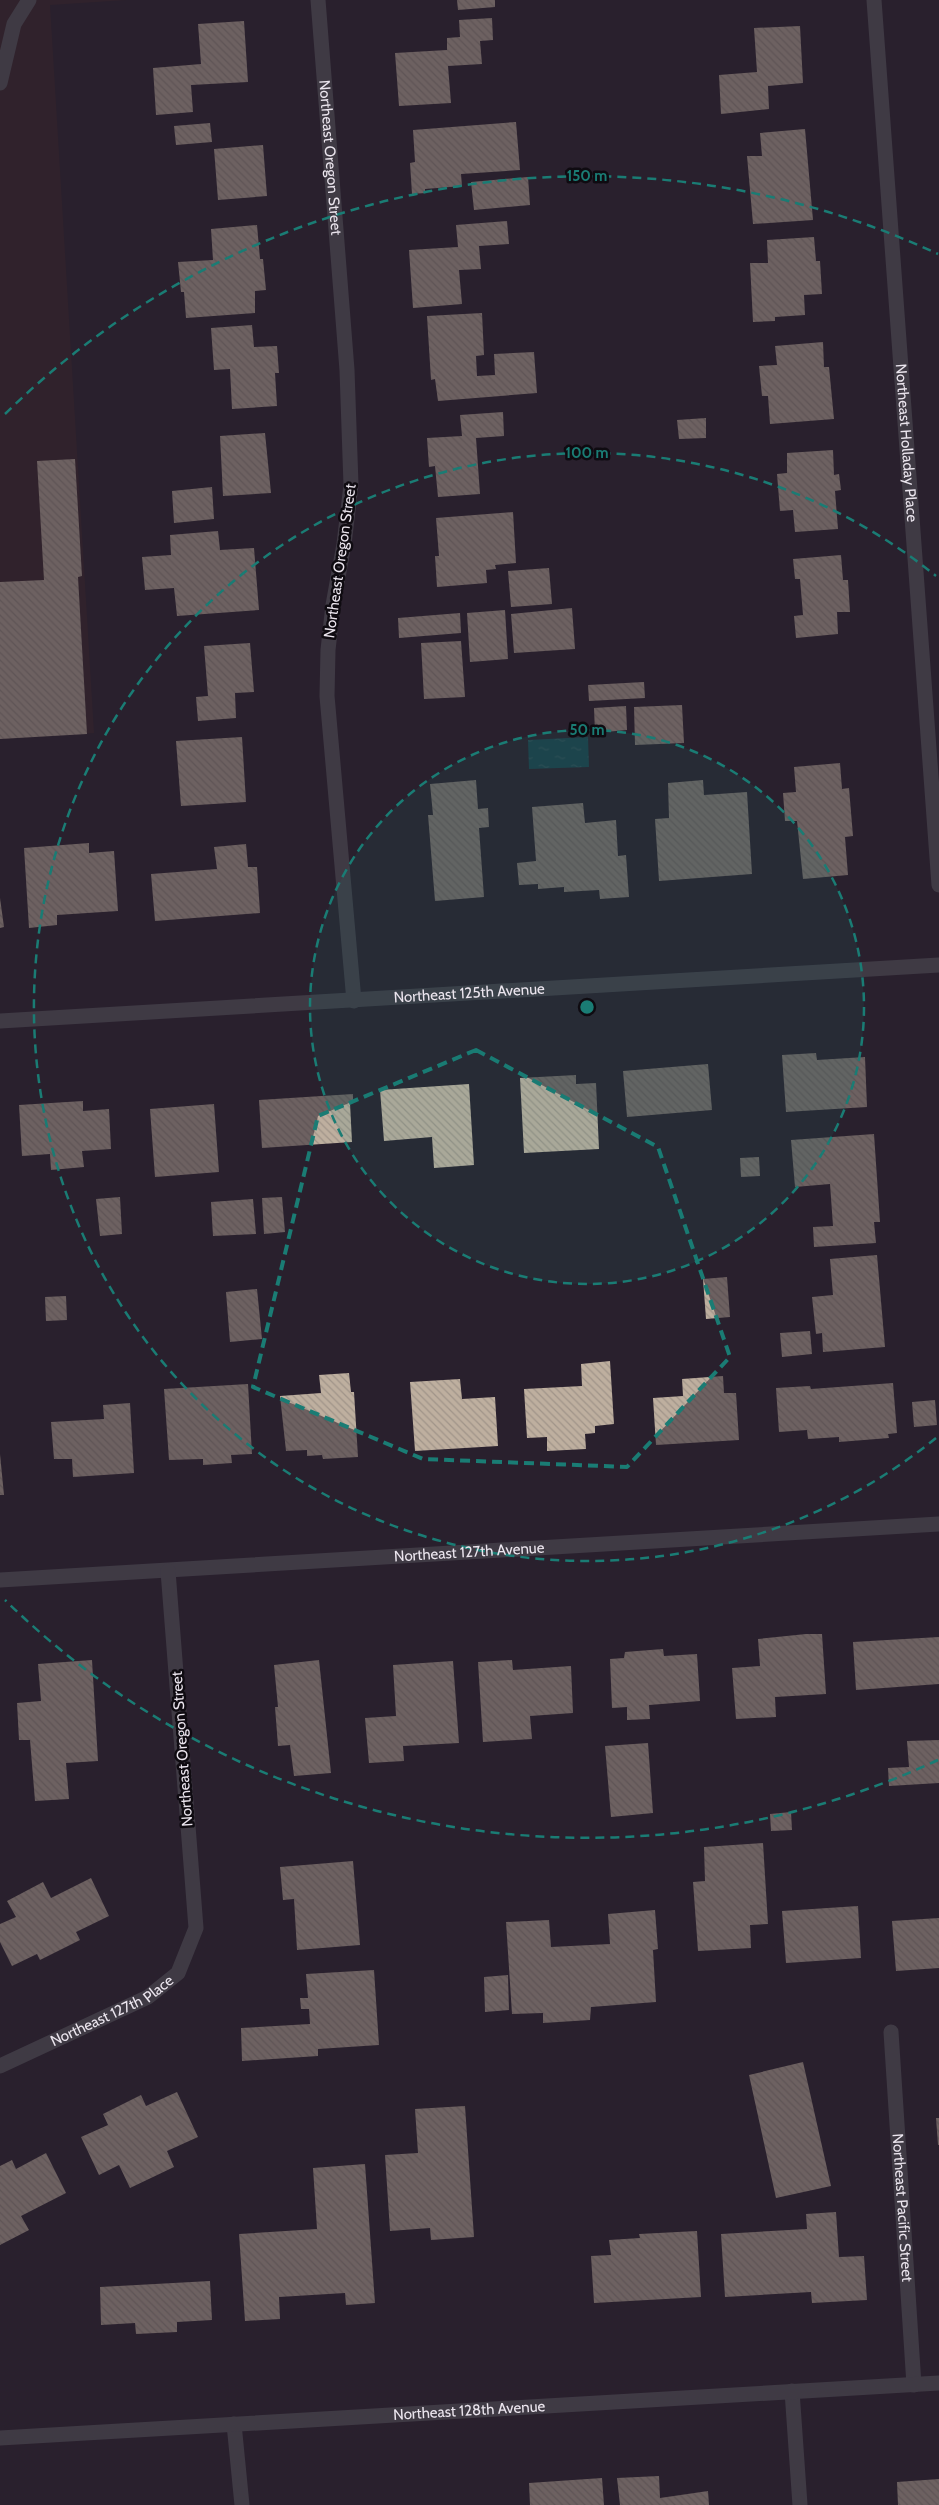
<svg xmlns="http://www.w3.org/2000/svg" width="939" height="2505" font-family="Cabin,sans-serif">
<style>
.commercial{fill:#38252a}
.water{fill:url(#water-ripples)}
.building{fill:url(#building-back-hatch)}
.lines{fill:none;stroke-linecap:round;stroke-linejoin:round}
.minor{stroke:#595961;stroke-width:15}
.marked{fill:none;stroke:#1a7c74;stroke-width:4;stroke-dasharray:10 6;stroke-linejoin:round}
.ring{fill:none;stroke:#1a7c74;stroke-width:2.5;stroke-dasharray:9 6}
.labels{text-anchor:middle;stroke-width:5;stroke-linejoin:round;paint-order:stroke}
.street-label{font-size:15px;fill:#ebe5ee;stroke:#0f0b11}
.centre{fill:#1a7c74;stroke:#0f0b11;stroke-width:2.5}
.ring-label{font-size:15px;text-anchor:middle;font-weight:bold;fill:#1a7c74;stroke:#0f0b11;stroke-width:5;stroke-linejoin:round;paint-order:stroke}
</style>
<defs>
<pattern id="water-ripples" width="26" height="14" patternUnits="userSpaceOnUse" patternTransform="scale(1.25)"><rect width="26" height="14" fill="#0f6066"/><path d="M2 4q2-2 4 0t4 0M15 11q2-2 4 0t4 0" fill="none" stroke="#32777c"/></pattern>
<pattern id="building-back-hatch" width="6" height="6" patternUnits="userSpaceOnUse" patternTransform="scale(1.25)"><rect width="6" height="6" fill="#beaf9f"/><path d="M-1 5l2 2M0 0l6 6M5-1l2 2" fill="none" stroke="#a09489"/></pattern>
</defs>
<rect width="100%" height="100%" fill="#29202d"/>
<path class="commercial" d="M0,0H126L50,5L94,733L0,739Z"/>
<path class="water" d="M588,737L589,767L529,769L528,740Z"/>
<path class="building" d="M457,0H495V7L458,10Z
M492,18L493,40L480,41L482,64L448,66L451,103L399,106L395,53L447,50V38L460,37L459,20Z
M244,21L248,82L191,85L193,112L156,115L153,68L201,64L198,24Z
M800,26L803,83L768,86L769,109L721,114L719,75L757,72L754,28Z
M516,122L520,170L461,174L462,186L425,189V193L412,194L410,163L415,162L413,130Z
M210,123L212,142L176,145L174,126Z
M805,129L813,220L753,224L747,156H762L760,133Z
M263,145L267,196L218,200L214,149Z
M528,177L530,205L474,210L471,182Z
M507,221L509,244L479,246L481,269L459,270L462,304L413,308L409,250L458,247L456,225Z
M257,225L260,259H263L266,290L255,291V313L186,318L184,292H181L178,262L213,260L211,229Z
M814,237L816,261H820L822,294L804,295L805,315L775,317V321L753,322L750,263H768L767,240Z
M482,313L484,355L476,356L477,376L495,375L494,354L534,352L537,393L438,401L435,379L431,380L427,316Z
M252,325L254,347L277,346L279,373H275L277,406L232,409L230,369L214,370L211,328Z
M823,342L824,367H829L834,419L770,424L768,396H762L759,366L777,365L775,346Z
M503,412L504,436L476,438L480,494L438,497L435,466L429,467L427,438L462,436L460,415Z
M706,418V438L679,439L677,420Z
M265,433L271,493L223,496L220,436Z
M833,450L834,475L839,474L841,490L835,491L838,529L795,532L793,510L780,511L777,474L787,473V453Z
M75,459L82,576L78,577L87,734L0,739V582L44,580L37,461Z
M212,487L214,519L174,523L172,491Z
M513,512L516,563L495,565L496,569L486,570L487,583L437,587L435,556H439L436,518Z
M218,531L220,550L254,548L259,610L177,616L174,588L145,590L142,557L171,555L170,535Z
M841,555L843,580H848L850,612H837L838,634L796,638L794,616L803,615L800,579H795L793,559Z
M549,568L552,604L511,607L508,571Z
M572,608L575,649L514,653L511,614Z
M505,610L508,659L470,662L467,613Z
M460,613L461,633L399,638L398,618Z
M461,641L465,697L424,699L421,643Z
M250,643L254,692L235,693L236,718L198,721L196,697L208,696L204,646Z
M644,682L645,698L589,701L588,685Z
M682,705L684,743L635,745L634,707Z
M626,706L627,730L595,733L594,708Z
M242,737L246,802L181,806L176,741Z
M840,763L842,789L849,788L853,836L845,837L848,875L803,879L797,821H785L783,793L796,792L794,767Z
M476,780L478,809L488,808L489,827L479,828L484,897L435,901L428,815H433L430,784Z
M703,780L704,795L747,792L752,874L659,881L655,819L669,818L668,783Z
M583,803L585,823L616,820L618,856L626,855L629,897L600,899L599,890L564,892V887L538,889V884L519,885L517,863L536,861L532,807Z
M89,843V853L114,851L118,911L57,915V925L29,928L24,848Z
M246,844L248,867H257L260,913L155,921L151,874L217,869L214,847Z
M0,898L4,927L0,928Z
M816,1053L817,1060L865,1057L867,1107L786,1112L782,1055Z
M708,1064L712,1110L627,1117L623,1071Z
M576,1075V1084L596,1083L599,1149L524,1153L520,1078Z
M469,1084L474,1165L434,1168L432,1137L384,1141L380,1090Z
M353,1094V1103H350L352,1142L262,1148L259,1100Z
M83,1101V1111L109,1109L111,1149L82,1151L84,1167L51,1170L50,1154L22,1156L19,1105Z
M214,1104L219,1172L155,1177L150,1109Z
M874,1134L880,1222H874L876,1243L814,1247L813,1227L833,1226L830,1184L795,1187L791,1140Z
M759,1157L760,1176L741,1177L740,1158Z
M120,1197L122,1234L100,1236L96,1199Z
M282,1197L285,1232L264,1234L262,1198Z
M253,1199L256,1234L213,1236L211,1202Z
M877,1255L885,1347L823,1352L822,1333L816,1334L812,1297L833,1295L830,1259Z
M727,1277L730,1317L706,1319L703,1279Z
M257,1289L262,1339L230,1342L226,1292Z
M66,1296L67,1320L46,1321L45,1297Z
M810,1331L812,1354L782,1357L780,1333Z
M610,1361L614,1424L595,1426V1433L585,1434L586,1449L547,1451V1437L527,1438L524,1389L582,1386L581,1364Z
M349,1373L351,1392H354L358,1457L323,1459L322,1455L307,1456V1450L286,1451L280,1396L321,1393L319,1375Z
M723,1376L724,1393H736L739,1440L656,1445L653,1398L683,1396L682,1379Z
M460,1379L462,1399L495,1397L498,1446L415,1451L410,1382Z
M893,1383L897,1433L888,1434L889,1438L839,1442V1437L808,1439L807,1430L779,1432L776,1388L810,1386L811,1389Z
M248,1384L252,1454L231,1455L232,1463L203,1465V1459L169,1460L164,1389Z
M935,1400L937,1425L914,1427L912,1402Z
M130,1403L134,1473L73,1477L72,1459H54L51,1422L104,1419L103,1405Z
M0,1454L4,1495H0Z
M806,1634H822L826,1694L775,1697L776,1717L736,1719L732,1668L760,1666L758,1639Z
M939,1637V1684L856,1690L853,1642Z
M663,1649L664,1656L697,1654L700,1701L649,1705L650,1719L627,1720V1707L612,1708L610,1659L624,1658L625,1652Z
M92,1660L98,1761L66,1763L69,1799L35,1801L30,1740H19L17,1703L41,1701L38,1664Z
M319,1660L331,1773L294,1776L290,1745L278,1746L275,1707H278L274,1665Z
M512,1660L513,1670L571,1666L573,1713L530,1716L532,1739L483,1742L478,1662Z
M453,1661L459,1743L403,1746L404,1761L369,1763L365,1718L396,1716L393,1665Z
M939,1740V1783L889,1786L888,1768L909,1767L907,1741Z
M648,1743L653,1813L611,1817L605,1746Z
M791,1812L792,1830L771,1831L770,1814Z
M763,1843L768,1924L750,1925L751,1948L698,1951L693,1882L705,1881L704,1847Z
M353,1861L360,1945L297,1950L294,1899L283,1900L280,1867Z
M91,1878L109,1916L76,1932L80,1940L40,1960L37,1954L12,1966L0,1942V1924L16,1917L7,1901L43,1882L51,1898Z
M858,1906L861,1958L786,1963L782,1911Z
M655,1910L658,1949L653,1950L656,2002L591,2007L590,2020L543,2023V2013L512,2014L506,1922L549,1920L551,1947L610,1944L608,1914Z
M939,1918V1968L896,1971L892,1921Z
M374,1970L379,2045L318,2049V2056L242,2061L241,2028L310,2024L309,2009H301L300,1998H308L306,1974Z
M508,1975L509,2010L485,2012L484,1977Z
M803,2062L831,2186L776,2198L749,2075Z
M177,2092L198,2137L167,2151L174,2167L130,2188L119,2165L99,2175L81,2137L108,2125L103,2114L141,2095L146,2106Z
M465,2106L474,2237L431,2240L430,2228L390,2231L385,2155L418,2153L415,2109Z
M936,2118H939V2145H938Z
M46,2153L66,2193L21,2216L29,2230L0,2245V2166L12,2160L16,2169Z
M365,2164L375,2303L346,2305L345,2293L279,2297L280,2319L245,2321L239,2234L317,2229L313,2168Z
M836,2212L839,2257L864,2256L867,2300L812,2303L811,2292L725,2297L721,2234L807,2229L806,2214Z
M697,2231L701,2297L594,2303L591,2256L611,2255L609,2240L640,2238L639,2234Z
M210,2281L212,2320L177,2322V2332L136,2334L135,2323L101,2325L100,2287Z
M659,2476L660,2498L708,2491L709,2505H620L617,2478Z
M602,2478L604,2505H530L529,2483Z
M939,2479V2505H898L897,2482Z"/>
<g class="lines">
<g class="minor">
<path id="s1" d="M318,0L347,370L351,485L344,544L333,605L328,650L327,696L354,1001"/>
<path id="s2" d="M874,0L939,885"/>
<path d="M0,83L14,24L29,0"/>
<path id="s3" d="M0,1021L939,965"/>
<path id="s4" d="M0,1580L939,1524"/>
<path id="s5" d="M891,2032L914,2385"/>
<path id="s6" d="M0,2066L148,1997L178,1973L196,1928L168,1571"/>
<path d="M792,2391L800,2505"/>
<path d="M234,2424L242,2505"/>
<path id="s7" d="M0,2438L939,2383"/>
</g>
</g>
<path d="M0 0H939V2505H0ZM476,1050L658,1147L730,1357L627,1467L423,1459L253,1387L318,1116Z" fill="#29202d" fill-opacity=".55" fill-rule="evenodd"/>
<path class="marked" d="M476,1050L658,1147L730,1357L627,1467L423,1459L253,1387L318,1116Z"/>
<circle cx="587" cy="1007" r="277" fill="#1a7c74" fill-opacity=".12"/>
<g class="ring">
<circle cx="587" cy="1007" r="277"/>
<path d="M936 1438A554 554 0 1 1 936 576"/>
<path d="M938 1760A831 831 0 0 1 5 1600M5 414A831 831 0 0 1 938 254"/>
</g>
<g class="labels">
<g class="street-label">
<text dy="5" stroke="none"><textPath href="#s1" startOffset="158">Northeast Oregon Street</textPath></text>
<text dy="5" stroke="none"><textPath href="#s2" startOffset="444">Northeast Holladay Place</textPath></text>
<text transform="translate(340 561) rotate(-82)" y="5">Northeast Oregon Street</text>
<text dy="5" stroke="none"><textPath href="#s3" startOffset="470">Northeast 125th Avenue</textPath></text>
<text dy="5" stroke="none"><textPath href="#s4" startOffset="470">Northeast 127th Avenue</textPath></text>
<text transform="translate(182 1749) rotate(-94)" y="5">Northeast Oregon Street</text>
<text dy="5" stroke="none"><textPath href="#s6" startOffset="125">Northeast 127th Place</textPath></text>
<text dy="5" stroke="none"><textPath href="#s5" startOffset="176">Northeast Pacific Street</textPath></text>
<text dy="5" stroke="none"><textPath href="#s7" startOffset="470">Northeast 128th Avenue</textPath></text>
</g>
</g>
<circle cx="587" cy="1007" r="8" class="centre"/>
<g class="ring-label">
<text x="587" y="181">150 m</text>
<text x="587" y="458">100 m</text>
<text x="587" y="735">50 m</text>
</g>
</svg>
